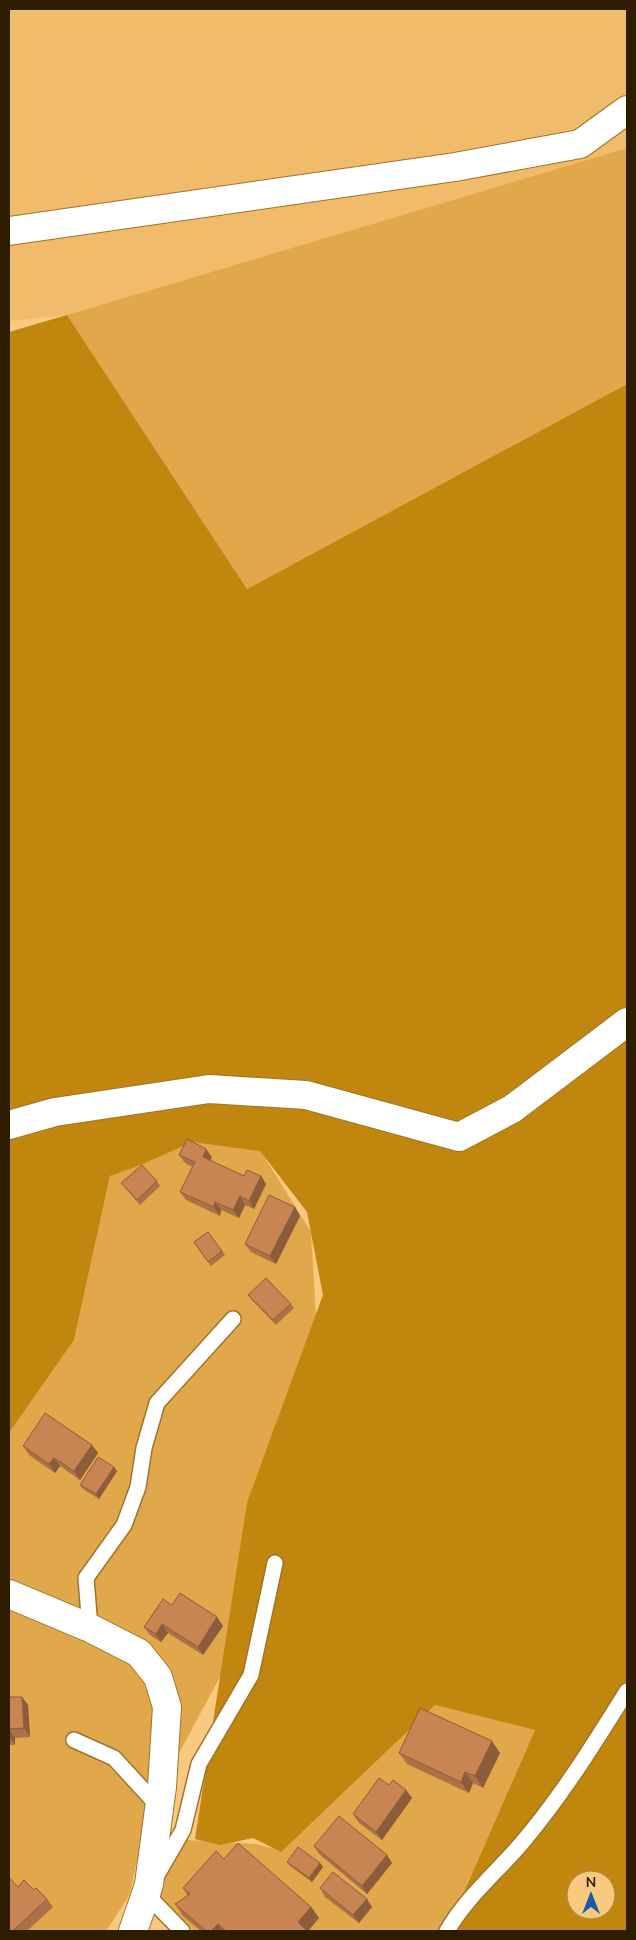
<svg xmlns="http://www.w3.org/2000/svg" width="636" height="1940" font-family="'Nunito Sans',sans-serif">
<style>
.built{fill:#f0bc6b}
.green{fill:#e0a74b}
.forest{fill:#c1860e;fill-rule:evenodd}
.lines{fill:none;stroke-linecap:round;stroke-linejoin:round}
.service-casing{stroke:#a17429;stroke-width:18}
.minor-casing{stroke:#a17429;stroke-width:30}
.tertiary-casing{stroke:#a17429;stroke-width:30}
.service{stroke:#fff;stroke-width:15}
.minor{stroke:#fff;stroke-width:28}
.tertiary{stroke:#fff;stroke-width:28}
.wall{fill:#ac7247}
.shaded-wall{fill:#8c5d3a}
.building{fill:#c88553;stroke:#8c5d3a}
</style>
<rect width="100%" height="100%" fill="#f9c980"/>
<path class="built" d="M9,9H627V148L67,315L9,321Z"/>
<path class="green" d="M627,148V384L247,589L67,315Z
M192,1142L260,1150L311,1232L316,1316L247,1502L221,1675L148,1811L129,1896L106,1931H9V1433L74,1340L110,1176Z
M435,1705L535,1730L447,1931H194L153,1891L186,1840L256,1844L275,1849Z"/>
<path class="forest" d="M67,315L247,589L627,384V1931H464L450,1927L447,1931L535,1730L435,1705L281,1852L253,1838L220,1845L195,1839L247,1502L323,1295L307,1212L260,1151L192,1142L143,1164L110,1176L74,1340L9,1433V332ZM576,1880H606V1910H576Z"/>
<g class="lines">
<g class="service-casing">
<path id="service" d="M90,1628L86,1578L124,1525L138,1487L144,1448L157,1403L233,1319
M74,1740L114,1758L159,1807
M182,1931L146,1894L183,1830L199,1764L251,1675L275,1563
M447,1931C466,1898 495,1874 521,1844C561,1797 594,1744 627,1691"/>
</g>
<g class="minor-casing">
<path id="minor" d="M9,1125L55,1112L209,1089L306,1095L459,1137L512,1109L627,1022
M9,1594L90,1628L139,1653L158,1677L167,1707L162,1787L149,1884L146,1894"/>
</g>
<g class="tertiary-casing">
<path id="tertiary" d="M9,231L455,167L580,144L627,110
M133,1931L146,1894"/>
</g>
<use href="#service" class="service"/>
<use href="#minor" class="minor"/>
<use href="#tertiary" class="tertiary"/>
</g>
<path class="wall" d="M179,1155L212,1157L210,1160L244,1176H261L266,1184L254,1209L245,1205L239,1218L221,1210L220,1216L186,1200L180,1192L192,1167L185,1163Z
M157,1181L160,1186L140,1205L121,1183Z
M295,1207L300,1216L276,1264L251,1252L245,1244Z
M208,1232L225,1255L211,1266L194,1242Z
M248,1295L291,1304L294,1308L276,1325L251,1299Z
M92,1445L98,1453L80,1480L60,1466L55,1473L29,1455L23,1446Z
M114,1467L117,1471L99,1499L83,1489L80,1485Z
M172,1605L223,1626L203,1655L168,1633L161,1642L150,1635L144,1627Z
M9,1697H22L28,1705L30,1737L15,1738V1745H9Z
M399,1753H500L483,1788L473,1783L469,1793L407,1764Z
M389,1785L406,1790L412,1798L382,1840L359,1823L353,1814Z
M314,1846L387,1855L392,1863L367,1894L319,1854Z
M224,1859L311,1907L319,1918L308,1931H201L183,1916L175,1904L188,1896L183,1888Z
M287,1862L320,1863L323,1867L312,1882L290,1866Z
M18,1887L34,1890L47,1899L53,1907L27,1931H9Z
M320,1888L372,1907L359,1923L325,1897Z"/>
<path class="shaded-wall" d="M206,1149L212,1157L208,1165L203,1157Z
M261,1176L266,1184L254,1209L249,1201Z
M240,1196L245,1205L239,1218L233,1210Z
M215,1202L221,1210L220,1216L214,1207Z
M295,1207L300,1216L276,1264L270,1256Z
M92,1445L98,1453L80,1480L74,1471Z
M54,1458L60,1466L55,1473L49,1464Z
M114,1467L117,1471L99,1499L96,1494Z
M217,1617L223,1626L203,1655L198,1647Z
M162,1624L168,1633L161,1642L156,1634Z
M22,1697L28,1705L30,1737L24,1728Z
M9,1729L15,1738V1745L10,1737Z
M492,1741L500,1753L483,1788L475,1776Z
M465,1772L473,1783L469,1793L461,1782Z
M406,1790L412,1798L382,1840L376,1832Z
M387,1855L392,1863L367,1894L362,1886Z
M320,1863L323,1867L312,1882L309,1878Z
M367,1899L372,1907L359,1923L353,1915Z
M311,1907L319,1918L308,1931H304L298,1922Z
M218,1924L223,1931H211Z"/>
<path class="building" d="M187,1139L206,1149L203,1157L244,1176L247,1170L261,1176L249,1201L240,1196L233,1210L215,1202L214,1207L180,1192L195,1162L179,1155Z
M142,1165L157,1181L137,1200L121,1183Z
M269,1195L295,1207L270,1256L245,1244Z
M208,1232L222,1251L208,1262L194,1242Z
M266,1278L291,1304L273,1320L248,1295Z
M45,1413L92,1445L74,1471L54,1458L49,1464L23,1446Z
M98,1457L114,1467L96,1494L80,1485Z
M180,1593L217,1617L198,1647L162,1624L156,1634L144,1627L163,1599L172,1605Z
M9,1697H22L24,1728L9,1729L10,1737H9Z
M420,1708L492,1741L475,1776L465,1772L461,1782L399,1753Z
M379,1778L389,1785L393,1780L406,1790L376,1832L353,1814Z
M339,1816L387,1855L362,1886L314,1846Z
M238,1843L311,1907L298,1922L307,1931H226L218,1924L211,1931H206L175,1904L190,1894L183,1888L216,1851L224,1859Z
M298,1847L320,1863L309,1878L287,1862Z
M333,1872L367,1899L353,1915L320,1888Z
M9,1877L18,1887L24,1880L34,1890L36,1888L47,1899L13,1931H9Z"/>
<rect width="636" height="1940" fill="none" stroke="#2e1c00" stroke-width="20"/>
<g transform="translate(591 1895)"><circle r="24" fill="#f9c980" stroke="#a8844d"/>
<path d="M0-4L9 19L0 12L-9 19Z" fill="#1a59aa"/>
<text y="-8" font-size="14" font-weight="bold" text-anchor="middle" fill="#2e1c00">N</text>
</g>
</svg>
